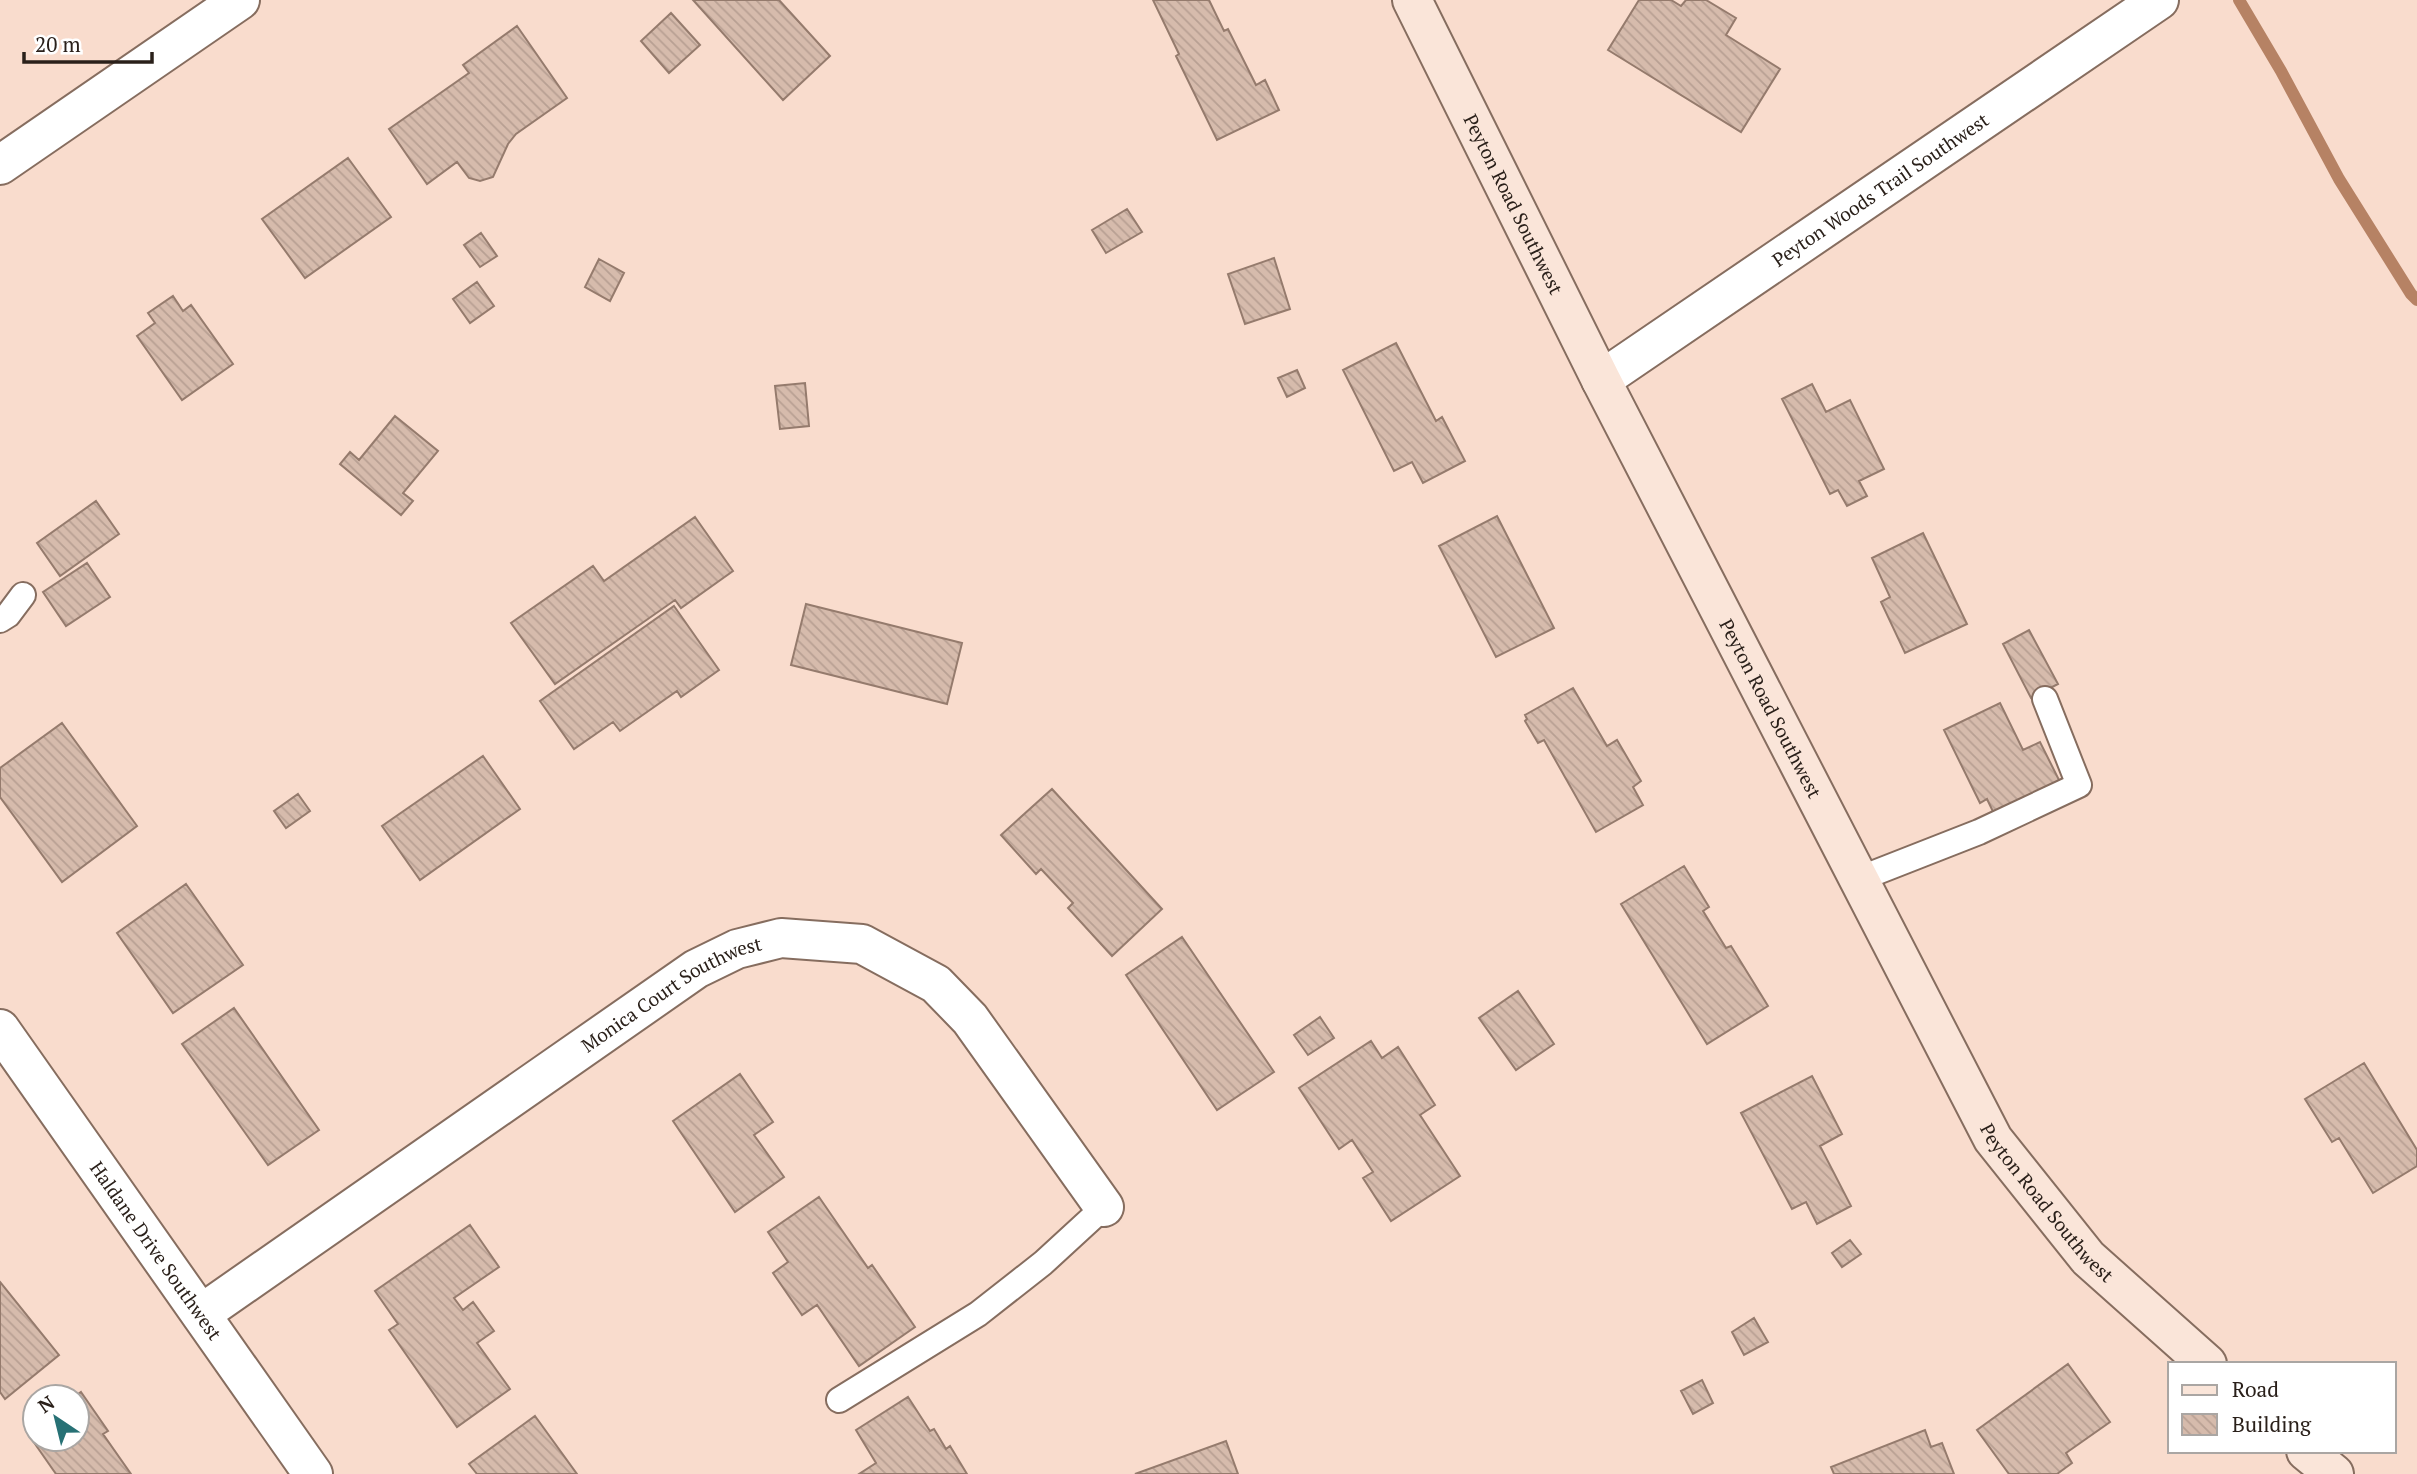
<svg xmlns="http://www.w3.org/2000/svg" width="2417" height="1474" font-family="'PT Serif',serif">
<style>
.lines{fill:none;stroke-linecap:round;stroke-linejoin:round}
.stream{stroke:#b68264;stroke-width:12}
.building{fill:url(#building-back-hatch);stroke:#957b6d;stroke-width:2}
.lane-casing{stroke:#866d5f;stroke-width:28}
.street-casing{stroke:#866d5f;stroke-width:42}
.secondary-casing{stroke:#866d5f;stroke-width:42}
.lane{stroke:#fff;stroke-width:24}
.street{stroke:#fff;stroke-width:38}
.secondary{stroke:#fae5d9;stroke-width:38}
.labels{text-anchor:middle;stroke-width:5;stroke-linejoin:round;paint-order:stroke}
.street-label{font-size:19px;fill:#2a201a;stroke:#fff}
</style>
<defs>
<pattern id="building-back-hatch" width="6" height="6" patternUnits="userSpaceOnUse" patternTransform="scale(1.75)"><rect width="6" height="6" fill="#d6bbac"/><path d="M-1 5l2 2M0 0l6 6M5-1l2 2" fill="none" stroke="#b8a093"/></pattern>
</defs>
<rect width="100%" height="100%" fill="#f9dccd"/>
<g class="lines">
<path class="stream" d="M2239,0L2281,71L2339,179L2411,294L2417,300"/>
</g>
<path class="building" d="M693,0H779L830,56L783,100Z
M1153,0H1209L1224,31L1228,29L1256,85L1265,80L1279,110L1217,140L1176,56L1179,54Z
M1639,0H1671L1681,6L1686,0H1706L1736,18L1726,35L1780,69L1741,132L1608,50Z
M671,13L700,45L669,73L641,41Z
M517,26L567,98L516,134L508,144L493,177L480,181L469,178L457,162L427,184L389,129L469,73L463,65Z
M348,158L391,217L305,278L262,219Z
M1127,209L1142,232L1106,253L1092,230Z
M481,233L497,256L480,267L464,245Z
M1274,258L1290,309L1245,324L1228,274Z
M599,259L624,273L610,301L585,287Z
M477,282L494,306L470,323L453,299Z
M173,296L183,311L191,305L233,364L182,400L137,336L155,323L148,313Z
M1396,343L1436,421L1442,417L1465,461L1423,483L1412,462L1394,471L1343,370Z
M1297,370L1305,388L1287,397L1278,378Z
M805,383L809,426L780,429L775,386Z
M1812,384L1826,412L1850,400L1884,469L1859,481L1867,496L1847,506L1838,490L1830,494L1782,399Z
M395,416L438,451L403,493L413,501L401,515L340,464L350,452L359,460Z
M96,501L119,534L60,576L37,543Z
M1497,516L1554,628L1496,657L1439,546Z
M695,517L733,571L681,608L675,600L555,684L511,623L593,566L604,581Z
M1923,533L1967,624L1905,653L1881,602L1890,597L1872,558Z
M87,563L110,597L66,626L43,592Z
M806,604L962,643L947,704L791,665Z
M674,606L719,670L681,697L677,691L620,731L613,722L574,749L540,701Z
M2029,630L2058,684L2031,698L2003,644Z
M1573,688L1607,746L1617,740L1641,781L1633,787L1643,805L1596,832L1544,740L1538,743L1525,721L1527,719L1525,715Z
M2000,703L2023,750L2040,742L2062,786L1996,818L1987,799L1980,803L1944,730Z
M62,723L137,826L62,882L0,797V768Z
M483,756L520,809L420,880L382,826Z
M1052,789L1162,909L1112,956L1068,908L1073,903L1041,869L1036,874L1001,835Z
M298,794L310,811L286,828L274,811Z
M1684,866L1709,907L1703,911L1726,948L1731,946L1768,1006L1707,1044L1621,904Z
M186,884L243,965L173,1013L117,933Z
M1182,937L1274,1072L1217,1110L1126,975Z
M1518,991L1554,1044L1516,1070L1479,1018Z
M234,1008L319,1130L268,1165L182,1044Z
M1320,1017L1334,1038L1308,1055L1294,1035Z
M1371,1041L1382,1058L1398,1047L1435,1105L1420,1115L1460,1176L1391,1221L1363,1178L1373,1172L1352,1140L1339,1149L1299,1088Z
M2364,1063L2417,1150V1166L2373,1193L2339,1138L2332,1142L2305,1099Z
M740,1074L773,1122L754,1135L784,1177L735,1212L673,1121Z
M1812,1076L1842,1134L1820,1146L1851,1206L1817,1224L1806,1202L1792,1209L1741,1113Z
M819,1197L868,1268L872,1265L915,1327L859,1366L817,1305L802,1315L773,1273L788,1262L768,1232Z
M470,1225L499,1267L454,1298L463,1310L473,1302L494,1331L477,1343L510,1389L457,1427L389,1330L398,1324L375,1291Z
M1850,1240L1861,1254L1842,1267L1832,1253Z
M0,1282L59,1355L5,1399L0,1392Z
M1754,1318L1768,1342L1744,1355L1732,1332Z
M2068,1364L2110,1422L2066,1453L2072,1463L2057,1474H2009L1977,1430Z
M1702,1380L1713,1403L1693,1414L1681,1391Z
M81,1392L108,1431L103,1434L131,1474H56L26,1431L35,1424V1439H77V1397H74Z
M908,1397L930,1431L934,1429L946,1449L950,1446L967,1474H859L876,1463L856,1430Z
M535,1416L577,1474H477L469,1464Z
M1925,1430L1931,1447L1942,1443L1954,1474H1834L1831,1467Z
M1226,1441L1238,1474H1135Z"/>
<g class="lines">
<g class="lane-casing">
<path id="lane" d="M0,620L8,615L23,595
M1859,879L1979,832L2079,785L2045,699
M839,1400L978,1314L1043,1263L1104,1207"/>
</g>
<g class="street-casing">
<g id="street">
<path d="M0,165L240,0"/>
<path id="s1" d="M1601,380L2159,0"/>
<path id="s2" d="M0,1029L313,1474"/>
<path id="s3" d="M201,1314L696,969L737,949L781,938L862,944L936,984L970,1019L1104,1207"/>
</g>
</g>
<g class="secondary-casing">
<g id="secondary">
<path id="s4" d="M1412,0L1601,380L1993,1139L2088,1258L2207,1364"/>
<path d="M2306,1451L2334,1474"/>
</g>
</g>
<use href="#lane" class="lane"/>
<use href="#street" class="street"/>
<use href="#secondary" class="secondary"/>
</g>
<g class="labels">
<g class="street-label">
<text dy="7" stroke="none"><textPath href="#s1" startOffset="338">Peyton Woods Trail Southwest</textPath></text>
<text dy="7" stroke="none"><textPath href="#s4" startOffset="228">Peyton Road Southwest</textPath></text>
<text dy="7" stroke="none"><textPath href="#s4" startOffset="794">Peyton Road Southwest</textPath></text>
<text dy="7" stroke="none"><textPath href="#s3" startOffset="570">Monica Court Southwest</textPath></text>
<text dy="7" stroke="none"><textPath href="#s4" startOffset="1362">Peyton Road Southwest</textPath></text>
<text dy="7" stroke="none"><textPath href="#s2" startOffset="271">Haldane Drive Southwest</textPath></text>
</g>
</g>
<rect x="2168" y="1362" width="228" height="91" fill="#ffffff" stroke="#aaa6a3" stroke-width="2"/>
<rect x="2182" y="1385" width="35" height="10" fill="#fae5d9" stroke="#aaa6a3" stroke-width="2"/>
<text x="2232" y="1397" font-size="21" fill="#2a201a">Road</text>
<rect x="2182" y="1414" width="35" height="21" fill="url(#building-back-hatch)" stroke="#aaa6a3" stroke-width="2"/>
<text x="2232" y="1432" font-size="21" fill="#2a201a">Building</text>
<g transform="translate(56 1418) rotate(325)"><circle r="33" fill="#ffffff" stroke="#aaa6a3" stroke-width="2"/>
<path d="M0-5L12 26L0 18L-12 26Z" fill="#277175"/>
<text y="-10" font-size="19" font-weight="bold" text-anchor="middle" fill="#2a201a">N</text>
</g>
<path d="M24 52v10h128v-10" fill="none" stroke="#2a201a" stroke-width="3.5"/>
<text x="35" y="52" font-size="21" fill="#2a201a" stroke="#ffffff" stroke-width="5" paint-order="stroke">20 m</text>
</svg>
